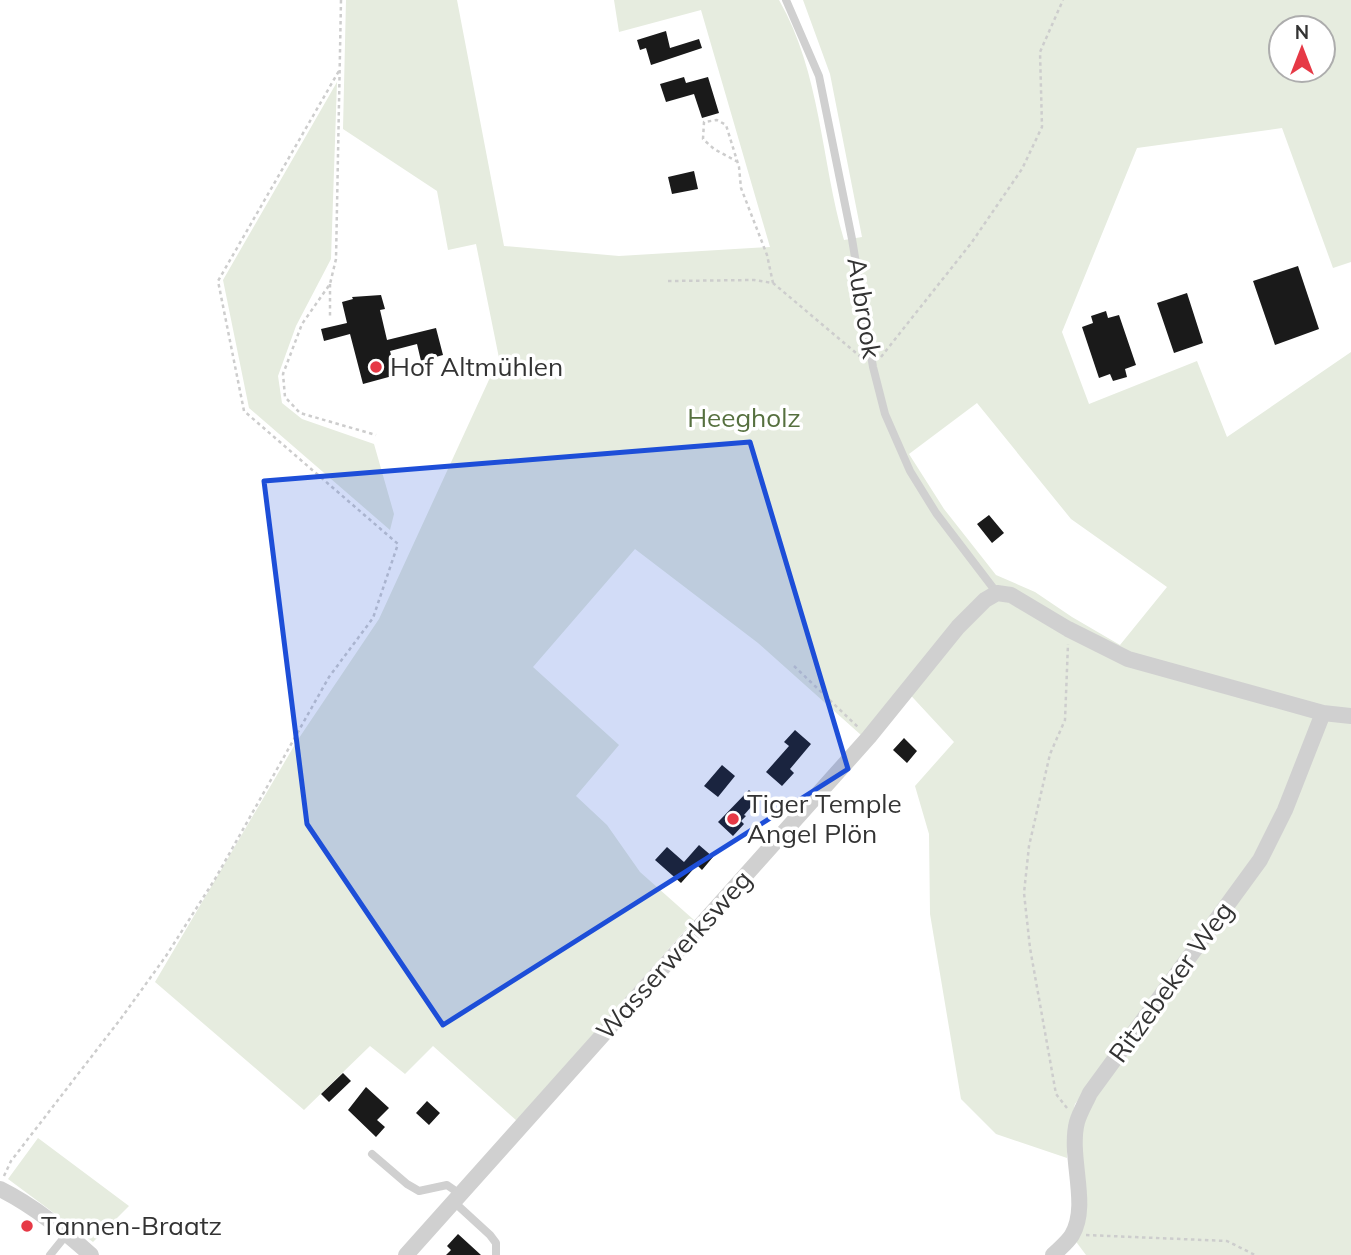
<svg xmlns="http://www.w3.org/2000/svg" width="1351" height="1255" font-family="Mulish,sans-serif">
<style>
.green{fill:#e6ecdf;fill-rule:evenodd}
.building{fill:#1a1a1a}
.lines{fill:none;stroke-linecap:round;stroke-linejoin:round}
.path{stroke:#cdcdcd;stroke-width:2.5;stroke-dasharray:3.5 3.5;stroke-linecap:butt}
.lane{stroke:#d0d0d0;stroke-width:8}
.street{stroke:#d0d0d0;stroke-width:16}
.marked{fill:#1d4ed8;fill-opacity:0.2;stroke:#1d4ed8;stroke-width:5;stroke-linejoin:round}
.poi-dot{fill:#e63946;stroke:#fff;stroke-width:2.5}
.labels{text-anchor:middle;stroke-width:7;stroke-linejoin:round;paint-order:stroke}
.street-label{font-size:26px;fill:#333;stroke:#fff}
.poi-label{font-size:26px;fill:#333;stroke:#fff;text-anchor:start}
.park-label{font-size:26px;fill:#56703f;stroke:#fff}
</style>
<rect width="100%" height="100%" fill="#fff"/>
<path class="green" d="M346,0H457L504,246L619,256L770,247L701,10L619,32L614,0H779C821,73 821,161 844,240L862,237L830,74L803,0H1351V262L1333,268L1282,128L1137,148L1062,332L1089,404L1197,361L1227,437L1351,352V1255H1086L1074,1239L1082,1117L1257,859L1194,936L1115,1051L1075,1104L1067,1136V1158L996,1134L961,1099L930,914L929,834L915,786L954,742L903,687L861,735L758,643L635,549L533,667L619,745L576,796L607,825L640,872L694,920L517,1121L433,1046L405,1074L370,1046L304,1110L155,982L297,741L379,619L499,358L476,244L448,250L437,191L343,129ZM1281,28H1323V70H1281ZM977,403L1071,519L1167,587L1120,645L1072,617L1035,592L996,575L944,509L909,454Z
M337,82L331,259L296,326L278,376L282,403L302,419L374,444L394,514L390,530L249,408L223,280Z
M38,1138L129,1206L93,1242L8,1179Z"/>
<path class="building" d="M666,31L670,48L699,39L702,48L651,65L646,48L640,50L637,40Z
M684,77L686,83L708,77L719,113L702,118L694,94L666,102L660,84Z
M694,171L698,189L672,194L668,177Z
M1298,266L1319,329L1275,345L1253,281Z
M1187,293L1203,343L1174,353L1157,303Z
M381,295L385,309L380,310L387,340L436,328L443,355L421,361L417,344L390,351L396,375L363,384L350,334L324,341L321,329L347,323L342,302L353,299L352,297Z
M1106,311L1108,318L1119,315L1136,365L1125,369L1127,377L1113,381L1110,374L1099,378L1082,327L1093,323L1091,316Z
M989,515L1004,533L992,543L977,524Z
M795,730L811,744L790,769L794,773L782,786L766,772L789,746L784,742Z
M904,738L917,751L907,763L893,750Z
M722,765L735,776L718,797L704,786Z
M749,790L758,799L744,815L746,816L741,821L744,824L733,836L718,822Z
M699,845L713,857L702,870L697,865L681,883L655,860L667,847L684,862Z
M343,1073L351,1081L329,1102L321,1094Z
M366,1087L389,1108L377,1120L385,1127L376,1137L348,1110Z
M427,1101L440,1113L429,1125L416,1113Z
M458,1234L481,1255H446L451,1250L447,1246Z"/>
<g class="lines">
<path class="path" d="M341,0L336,259L330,284L302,324L283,374L285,397L300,413L376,435
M738,162L714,149L703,139L704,122L717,120L726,125L739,167L741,188L767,255L773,283
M668,281L754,280L773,283L862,358
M330,284V319
M881,357L972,242L1022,169L1042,127L1040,52L1063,0
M794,666L859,728
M1067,1108L1056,1094L1030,948L1024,893L1029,846L1050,754L1065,720L1068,644
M4,1176L11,1161L122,1017L166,956L215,879L329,677L373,618L398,544L244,411L218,281L340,69
M1086,1235L1227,1241L1255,1255"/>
<path class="lane" d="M786,0L819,76L852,239L873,367L885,414L910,471L936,513L997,593
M372,1154L407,1184L419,1191L447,1185L460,1194
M454,1202L490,1235L496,1243V1255
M50,1255L67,1234"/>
<path class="street" d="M0,1189C34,1206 63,1230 91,1255
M406,1255L869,737L958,627L985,600L997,593L1011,595L1068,629L1128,659L1323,713L1351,716
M1053,1255C1059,1249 1068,1242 1072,1235C1090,1205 1068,1157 1077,1122C1080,1112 1086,1102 1090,1093L1260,860L1285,810L1323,713"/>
</g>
<path class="marked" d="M750,442L848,769L443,1025L307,824L264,481Z"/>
<g class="poi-dot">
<circle cx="376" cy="367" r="7"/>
<circle cx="733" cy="819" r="7"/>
<circle cx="27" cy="1226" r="7"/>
</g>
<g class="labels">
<g class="street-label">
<text transform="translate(864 308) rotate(81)" y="9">Aubrook</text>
<text transform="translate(674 955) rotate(-48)" y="9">Wasserwerksweg</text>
<text transform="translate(1171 982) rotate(-54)" y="9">Ritzebeker Weg</text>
</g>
<g class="poi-label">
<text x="390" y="376">Hof Altmühlen</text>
<text x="747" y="813">Tiger Temple<tspan x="747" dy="30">Angel Plön</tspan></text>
<text x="41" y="1235">Tannen-Braatz</text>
</g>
<g class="park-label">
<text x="744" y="427">Heegholz</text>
</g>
</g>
<g transform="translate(1302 49)"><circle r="33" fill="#ffffff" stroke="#adadad" stroke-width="2"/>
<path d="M0-5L12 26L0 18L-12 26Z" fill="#e63946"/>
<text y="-10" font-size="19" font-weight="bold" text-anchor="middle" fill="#333333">N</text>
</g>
</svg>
